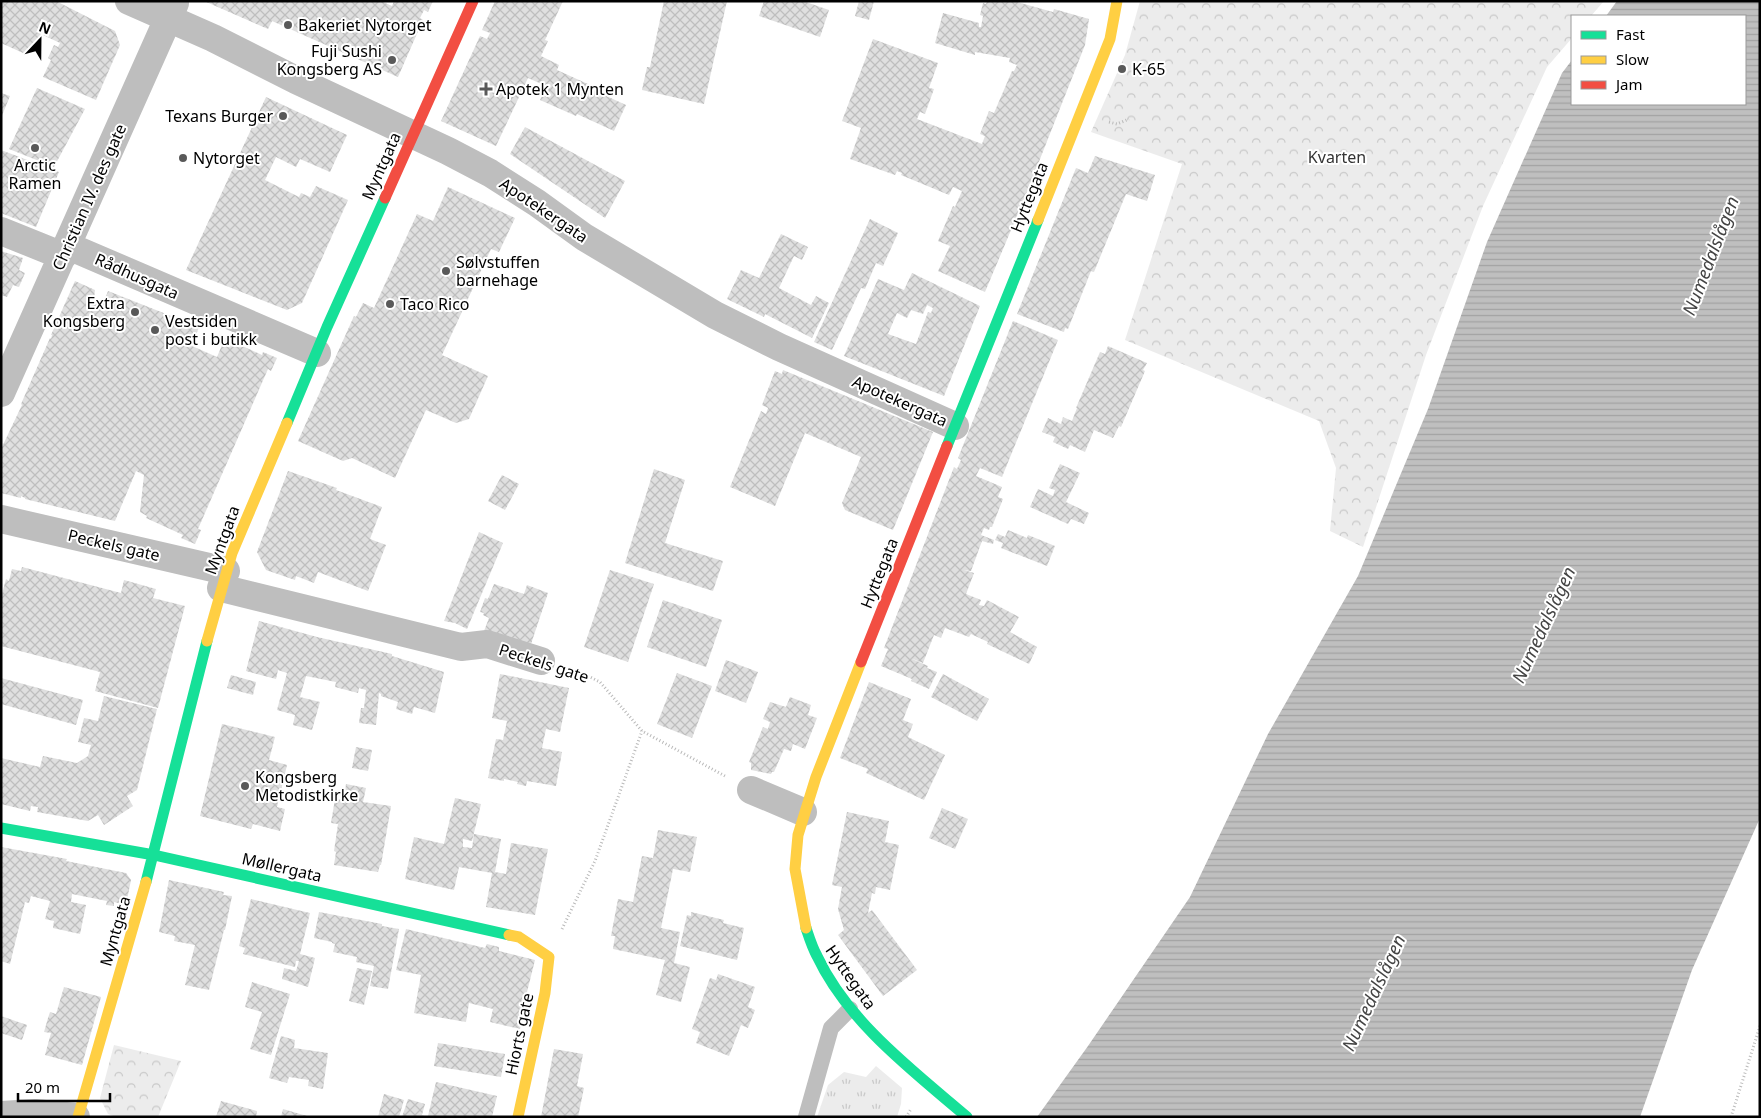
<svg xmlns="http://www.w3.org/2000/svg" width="1761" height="1118" font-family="'Noto Sans',sans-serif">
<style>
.grass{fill:url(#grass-tufts)}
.forest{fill:url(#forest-crowns)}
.water{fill:url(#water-rules)}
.building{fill:url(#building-cross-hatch);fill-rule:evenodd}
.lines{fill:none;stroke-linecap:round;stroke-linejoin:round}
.path{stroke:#b9b9b9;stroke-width:3;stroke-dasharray:1 2.5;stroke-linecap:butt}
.lane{stroke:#bebebe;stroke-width:16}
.street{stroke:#bebebe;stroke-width:28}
.fast{stroke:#16e098;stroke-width:11}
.slow{stroke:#ffcf43;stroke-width:11}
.jam{stroke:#f24e42;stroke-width:11}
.poi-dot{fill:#595959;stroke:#fff;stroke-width:2}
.labels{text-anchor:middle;stroke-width:4;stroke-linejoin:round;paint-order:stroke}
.poi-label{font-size:16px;fill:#000;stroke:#fff;text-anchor:start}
.park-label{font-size:16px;fill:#333;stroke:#fff}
.street-label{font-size:16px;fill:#000;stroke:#fff}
.water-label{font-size:18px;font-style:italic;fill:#444;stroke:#fff}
</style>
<defs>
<pattern id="grass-tufts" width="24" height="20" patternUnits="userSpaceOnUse" patternTransform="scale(1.25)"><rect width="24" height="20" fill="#ececec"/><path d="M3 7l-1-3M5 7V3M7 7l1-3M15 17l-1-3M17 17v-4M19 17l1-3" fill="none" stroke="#c9c9c9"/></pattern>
<pattern id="forest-crowns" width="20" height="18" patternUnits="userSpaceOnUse" patternTransform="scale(1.25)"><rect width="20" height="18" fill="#ececec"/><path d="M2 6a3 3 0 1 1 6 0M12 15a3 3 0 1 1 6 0" fill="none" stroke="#c9c9c9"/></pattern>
<pattern id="water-rules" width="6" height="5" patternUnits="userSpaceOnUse" patternTransform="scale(1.25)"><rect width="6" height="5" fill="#bfbfbf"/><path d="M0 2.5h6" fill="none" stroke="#a2a2a2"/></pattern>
<pattern id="building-cross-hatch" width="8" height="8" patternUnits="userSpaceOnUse" patternTransform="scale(1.25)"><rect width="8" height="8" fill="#dfdfdf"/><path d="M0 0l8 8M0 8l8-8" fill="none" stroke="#bebebe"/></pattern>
</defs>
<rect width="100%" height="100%" fill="#fff"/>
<path class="grass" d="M876,1066L902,1088L901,1104L897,1117H817L828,1085L844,1072L866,1077Z"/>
<path class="forest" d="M1140,1H1604L1591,16H1572V38L1547,67L1483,206L1426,355L1363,547L1330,531L1336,468L1319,421L1125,340L1182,164L1091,132L1125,55Z
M114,1045L181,1061L158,1117H116L108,1114L100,1098Z"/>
<path class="water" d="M1617,1H1760V818L1692,970L1640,1117H1037L1088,1046L1190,897L1268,734L1358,576L1428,409L1487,242L1562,73L1572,60V104H1745V16H1606Z"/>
<path class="building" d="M1,1H56L115,31L120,45L96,100L43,77L51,60L48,58L54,45L58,47L60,43L43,35L36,49L23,53L1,43Z
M204,1H381L392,6L394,1H433L428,12L424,10L420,18L423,20L398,77L272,21L268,29Z
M495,1H563L545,40L548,41L541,56L559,65L557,70L590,85L589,88L626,105L614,131L577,114L576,116L540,100L546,86L528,78L496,146L441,121L480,36L487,39L490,33L482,30Z
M664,1H727L704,104L642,90L647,67H650Z
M764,1H803L829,10L820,37L759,16Z
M859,1H874L869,20L855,16Z
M987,1H1013L1053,12L1054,9L1089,19L1085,45L1027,192L985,292L938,271L950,246L938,241L953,206L955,207L962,191L953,187L949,195L901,175L902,173L897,171L895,175L850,159L861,128L842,121L873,39L938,63L929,88L934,89L925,114L920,112L917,119L982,144L985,136L980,134L989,111L994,113L1012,71H1014L1017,65L1009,62L1010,58L975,52V55L935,43L943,13L979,23V27H981L983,16L980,15L983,3L986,4Z
M1117.5 69a4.5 4.5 0 1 1 9 0a4.5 4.5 0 1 1-9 0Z
M37,88L85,109L54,167L9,149Z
M1,93L10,96L1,118Z
M266,97L347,135L330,172L300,159L296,167L276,157L265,180L299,197L301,193L310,197L316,186L348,200L302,303L287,310L186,270Z
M525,127L625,181L605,218L510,154Z
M1,150L59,172L36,227L1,213Z
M1095,156L1155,175L1147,201L1126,194L1094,272L1091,271L1068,329L1065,328L1064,332L1017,314L1076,168L1088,173Z
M448,187L515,218L499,252L491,249L442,355L488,376L469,419L456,423L426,410L395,478L352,458L343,461L298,441L354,316L356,317L363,303L374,308L417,214L433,221Z
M870,219L898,233L883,266L876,263L865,289L861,288L832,350L814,342Z
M781,234L808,247L802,260L794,256L779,288L811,305L816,296L829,303L812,338L765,314L764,317L727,299L741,270L759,278Z
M1,251L23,258L19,270L25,273L19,287L13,285L7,297L1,295Z
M912,273L980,306L944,396L844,356L878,279L904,290ZM927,305L933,308L931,313L928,312L916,344L888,334L897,313L907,318L911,310L923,314Z
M75,281L95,290L94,299L103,304L108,291L199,327L192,346L217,357L225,338L262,355L263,352L277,358L271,371L268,369L198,529L201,530L195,544L181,538L183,535L146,518L147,516L140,512L144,475L136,471L115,521L25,499V498L21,496V498L1,493V449L22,405L21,404L50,338L51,339L52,335H51Z
M1013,321L1058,340L1002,477L980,468L976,476L1002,487L998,497L1003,499L992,527H990L989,530L984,528L981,535L994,540L993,544L982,541L971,571L964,570L974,573L966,594L981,600L979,605L984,606L987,600L1019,617L1010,632L1037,647L1029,664L987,644L988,642L971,634L969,637L945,628L941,638L934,635L923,663L910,658L928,666L927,668L937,672L929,689L911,681L912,679L881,666L888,649L884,648L954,467L957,469L961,460L958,458Z
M1108,346L1147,363L1143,370L1145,371L1121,427L1119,426L1113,438L1094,430L1085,452L1070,445L1068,449L1053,442L1055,437L1042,432L1048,418L1061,424L1063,417L1072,421L1077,408H1076L1100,352L1105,354Z
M783,370L933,432L893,530L845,510L842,503L861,457L805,433L775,506L730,487L761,411L766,414L768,408L762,405L775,371L782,374Z
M1060,464L1080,473L1066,502L1089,513L1084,524L1071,519L1068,524L1030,507L1038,489L1053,496L1055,490L1049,488Z
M654,469L685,480L665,543L723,561L713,591L625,563Z
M288,471L337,488L336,490L382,507L370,539L386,545L368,591L318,572L314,583L296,576L295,580L266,570L257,552Z
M502,475L519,484L505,510L488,501Z
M1008,530L1027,538L1028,535L1055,546L1047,566L1001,548L1003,543L995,540L998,534L1005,537Z
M479,532L503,543L467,629L455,623L444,621Z
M22,567L121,593L124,580L156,589L153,598L185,606L158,708L95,691L100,672L1,646V598L6,579L9,581L12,569L21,571Z
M610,570L654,584L628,662L584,647Z
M494,584L524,594L527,585L548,593L530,647L484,631L489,618L483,615L484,613L480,612L485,598L488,599Z
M663,600L722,620L706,667L647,647Z
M259,621L317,637L392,654V656L444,672L435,713L414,707L412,714L396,709L398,702L381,696V694L379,693L376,725L359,723L361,708H364L366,690L359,688L358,693L335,687L336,682L306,676L300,697L320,702L312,730L293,725L295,715L277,710L287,673L278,670L276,679L246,671Z
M726,660L758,672L746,703L715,691Z
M677,673L712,686L692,738L657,724Z
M500,674L569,688L560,732L546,729L542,748L562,752L556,786L527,781L526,786L517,784L518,782L504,779V781L488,778L496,739L503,740L507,721L492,718Z
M943,674L989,699L977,721L931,697Z
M231,675L256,682L253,695L227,688Z
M1,678L83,700L76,725L1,704Z
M869,682L911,699L903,720L913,724L908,737L945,755L924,800L866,773L868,769L840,758Z
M104,696L157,709L137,790L127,796L133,806L104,825L98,815L88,821L37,812L38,807L31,806L30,811L1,804V758L40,767L43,756L77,763L88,756L91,745L78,742L84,718L98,721Z
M790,697L811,705L808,715L817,718L805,749L793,744L791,751L784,749L774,772H772L771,774L751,770V763L749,762L763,727L768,729L770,722L763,719L770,702L786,707Z
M222,724L275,737L269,760L287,765L277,807L285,809L280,831L253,824L251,829L200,816Z
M356,747L372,750L368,771L352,768Z
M346,784L366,788L363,802L391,806L381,865H380L378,872L334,865L336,852L334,851L338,824L331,823L335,799L342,800V798H344Z
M455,798L481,804L472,841L463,839V847L472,848L474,834L501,839L495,872L506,874L511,843L548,849L535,915L486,907L492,873L459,867L454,890L405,879L414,837L444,844Z
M942,808L968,819L955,849L929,838Z
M847,812L889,821L885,842L899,845L890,890L876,887L875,894L872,893L868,913L872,910L917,970L883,996L838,935L844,930L838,909L842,887L832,885Z
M658,830L697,837L690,872L673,869L661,928L680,932L674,963L690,967L681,1002L656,995L665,960L613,949L615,936H611L618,899L633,902L642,856L653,858Z
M1,847L67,859L66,861L126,873L131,880L126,905L114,902V906L106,905L107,901L72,894L71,902L86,905L80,934L53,928L54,921L45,919L50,901L31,896L29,903L25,902L10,964L1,961Z
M169,880L224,892L223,895L232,896L225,930H224L209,990L185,985L195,945L174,941L175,936L159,932Z
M251,899L310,913L300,954L315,958L308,987L282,979L284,968L296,971L299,961H296L295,967L243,954L245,948L239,946Z
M319,912L382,924V926L399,929L388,989L370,986L374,966L356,962L357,957L333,952L335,944L332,943V942L314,938Z
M691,912L724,920L723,923L744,928L737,960L680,946L687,915L691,916Z
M406,929L485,948L487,944L499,947V951L535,960L524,1004H526L520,1029L490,1022L493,1009L469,1003L466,1022L414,1013L421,975L396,970Z
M357,968L372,971L364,1005L349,1001Z
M718,974L755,987L748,1007L755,1010L748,1028L741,1025L729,1056L696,1043L700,1032L692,1029L710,978L716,980Z
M252,982L290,994L271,1055L250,1049L262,1012L245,1007Z
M64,987L101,997L82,1065L45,1055L51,1033L44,1032L48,1018L50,1012L56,1014Z
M1,1016L27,1025L22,1040L1,1033Z
M281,1036L295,1040L294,1048L328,1053L323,1089L308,1086L309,1080L289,1077L287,1083L269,1078Z
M438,1043L505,1054L501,1077L434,1066Z
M554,1049L583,1054L577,1086L584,1088L578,1117H541Z
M436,1082L497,1096L492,1117L428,1116Z
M384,1094L404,1100L399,1117H378Z
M408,1099L425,1104L422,1115L426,1117H402Z
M221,1101L257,1111L256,1117H216Z
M283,1109L307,1116V1117H281Z"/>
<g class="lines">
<path class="path" d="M1109,122L1117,124L1129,119
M568,669L584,674L600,682L642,731L725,776
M562,929L595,861L642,731
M906,1117L911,1109
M1731,1117L1760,1026"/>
<path class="lane" d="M806,1117L831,1028L850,1009"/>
<path class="street" d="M129,1L213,38L296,80L448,151L490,173L537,203L584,237L715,315L779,347L955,426
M1,231L63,256
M68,246L317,353
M1,393L175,3
M1,519L226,571
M221,588L461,647L487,644L541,661
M751,790L803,812
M1,1115L35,1113L76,1117"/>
<path class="fast" d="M287,423L327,327L385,198
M947,446L1038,220
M1,828L154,855L509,935
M146,882L207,641
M806,928C809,937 812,947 817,956C848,1022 912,1070 967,1117"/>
<path class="slow" d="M1038,220L1110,39L1117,1
M207,641L232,553L287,423
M806,928L795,869L798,835L816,777L861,662
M509,935L519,937L549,957L545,993L518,1117
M78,1117L146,882"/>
<path class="jam" d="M385,198L473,1
M861,662L947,446"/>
</g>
<g class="poi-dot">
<circle cx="288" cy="25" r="5"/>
<circle cx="392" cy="60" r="5"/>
<circle cx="1122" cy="69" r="5"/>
<path d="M483.5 81.5h5v5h5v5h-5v5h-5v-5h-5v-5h5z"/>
<circle cx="283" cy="116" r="5"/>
<circle cx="35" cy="148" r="5"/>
<circle cx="183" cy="158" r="5"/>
<circle cx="446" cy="271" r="5"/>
<circle cx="390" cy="304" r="5"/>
<circle cx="135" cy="312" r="5"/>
<circle cx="155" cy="330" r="5"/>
<circle cx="245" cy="786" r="5"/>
</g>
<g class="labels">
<g class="poi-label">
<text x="298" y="31">Bakeriet Nytorget</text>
<text x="382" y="57" text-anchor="end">Fuji Sushi<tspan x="382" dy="18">Kongsberg AS</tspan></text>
<text x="1132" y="75">K-65</text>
<text x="496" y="95">Apotek 1 Mynten</text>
<text x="273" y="122" text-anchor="end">Texans Burger</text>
<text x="193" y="164">Nytorget</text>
<text x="35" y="171" text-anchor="middle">Arctic<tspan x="35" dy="18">Ramen</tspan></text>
<text x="456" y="268">Sølvstuffen<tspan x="456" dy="18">barnehage</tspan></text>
<text x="125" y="309" text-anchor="end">Extra<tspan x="125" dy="18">Kongsberg</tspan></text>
<text x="400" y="310">Taco Rico</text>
<text x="165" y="327">Vestsiden<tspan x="165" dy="18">post i butikk</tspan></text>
<text x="255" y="783">Kongsberg<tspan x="255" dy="18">Metodistkirke</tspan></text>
</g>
<g class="park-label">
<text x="1337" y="163">Kvarten</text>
</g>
<g class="street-label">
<text transform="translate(381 166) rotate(-66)" y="6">Myntgata</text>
<text transform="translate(89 197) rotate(-66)" y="6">Christian IV. des gate</text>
<text transform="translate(1029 197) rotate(-68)" y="6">Hyttegata</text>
<text transform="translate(544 210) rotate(34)" y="6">Apotekergata</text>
<text transform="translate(137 276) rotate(24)" y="6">Rådhusgata</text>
<text transform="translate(900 401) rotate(24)" y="6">Apotekergata</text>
<text transform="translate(222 540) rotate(-70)" y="6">Myntgata</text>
<text transform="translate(114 545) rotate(13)" y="6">Peckels gate</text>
<text transform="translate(879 573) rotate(-68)" y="6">Hyttegata</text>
<text transform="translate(544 663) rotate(18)" y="6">Peckels gate</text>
<text transform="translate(282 867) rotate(13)" y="6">Møllergata</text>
<text transform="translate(115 931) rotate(-74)" y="6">Myntgata</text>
<text transform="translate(851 977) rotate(55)" y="6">Hyttegata</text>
<text transform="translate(519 1034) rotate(-78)" y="6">Hiorts gate</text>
</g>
<g class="water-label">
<text transform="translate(1711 256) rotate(-69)" y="6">Numedalslågen</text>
<text transform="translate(1544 625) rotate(-65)" y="6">Numedalslågen</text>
<text transform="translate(1374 993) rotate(-65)" y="6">Numedalslågen</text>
</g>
</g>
<rect width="1761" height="1118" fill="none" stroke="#000000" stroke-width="5"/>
<rect x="1571" y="15" width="175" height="90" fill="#ffffff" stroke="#999999"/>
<rect x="1581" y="31" width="25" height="8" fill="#16e098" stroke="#999999"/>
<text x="1616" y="40" font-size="15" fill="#000000">Fast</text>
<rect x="1581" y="56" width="25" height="8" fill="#ffcf43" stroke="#999999"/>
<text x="1616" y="65" font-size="15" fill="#000000">Slow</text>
<rect x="1581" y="81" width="25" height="8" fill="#f24e42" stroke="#999999"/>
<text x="1616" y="90" font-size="15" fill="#000000">Jam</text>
<g transform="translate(40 40) rotate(22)" stroke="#ffffff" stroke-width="4" paint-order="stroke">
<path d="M0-4L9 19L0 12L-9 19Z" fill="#000000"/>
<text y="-8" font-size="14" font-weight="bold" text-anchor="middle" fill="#000000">N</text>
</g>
<path d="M18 1093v8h92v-8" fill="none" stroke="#000000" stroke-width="2.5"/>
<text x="25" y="1093" font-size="15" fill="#000000" stroke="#ffffff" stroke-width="4" paint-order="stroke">20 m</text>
</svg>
